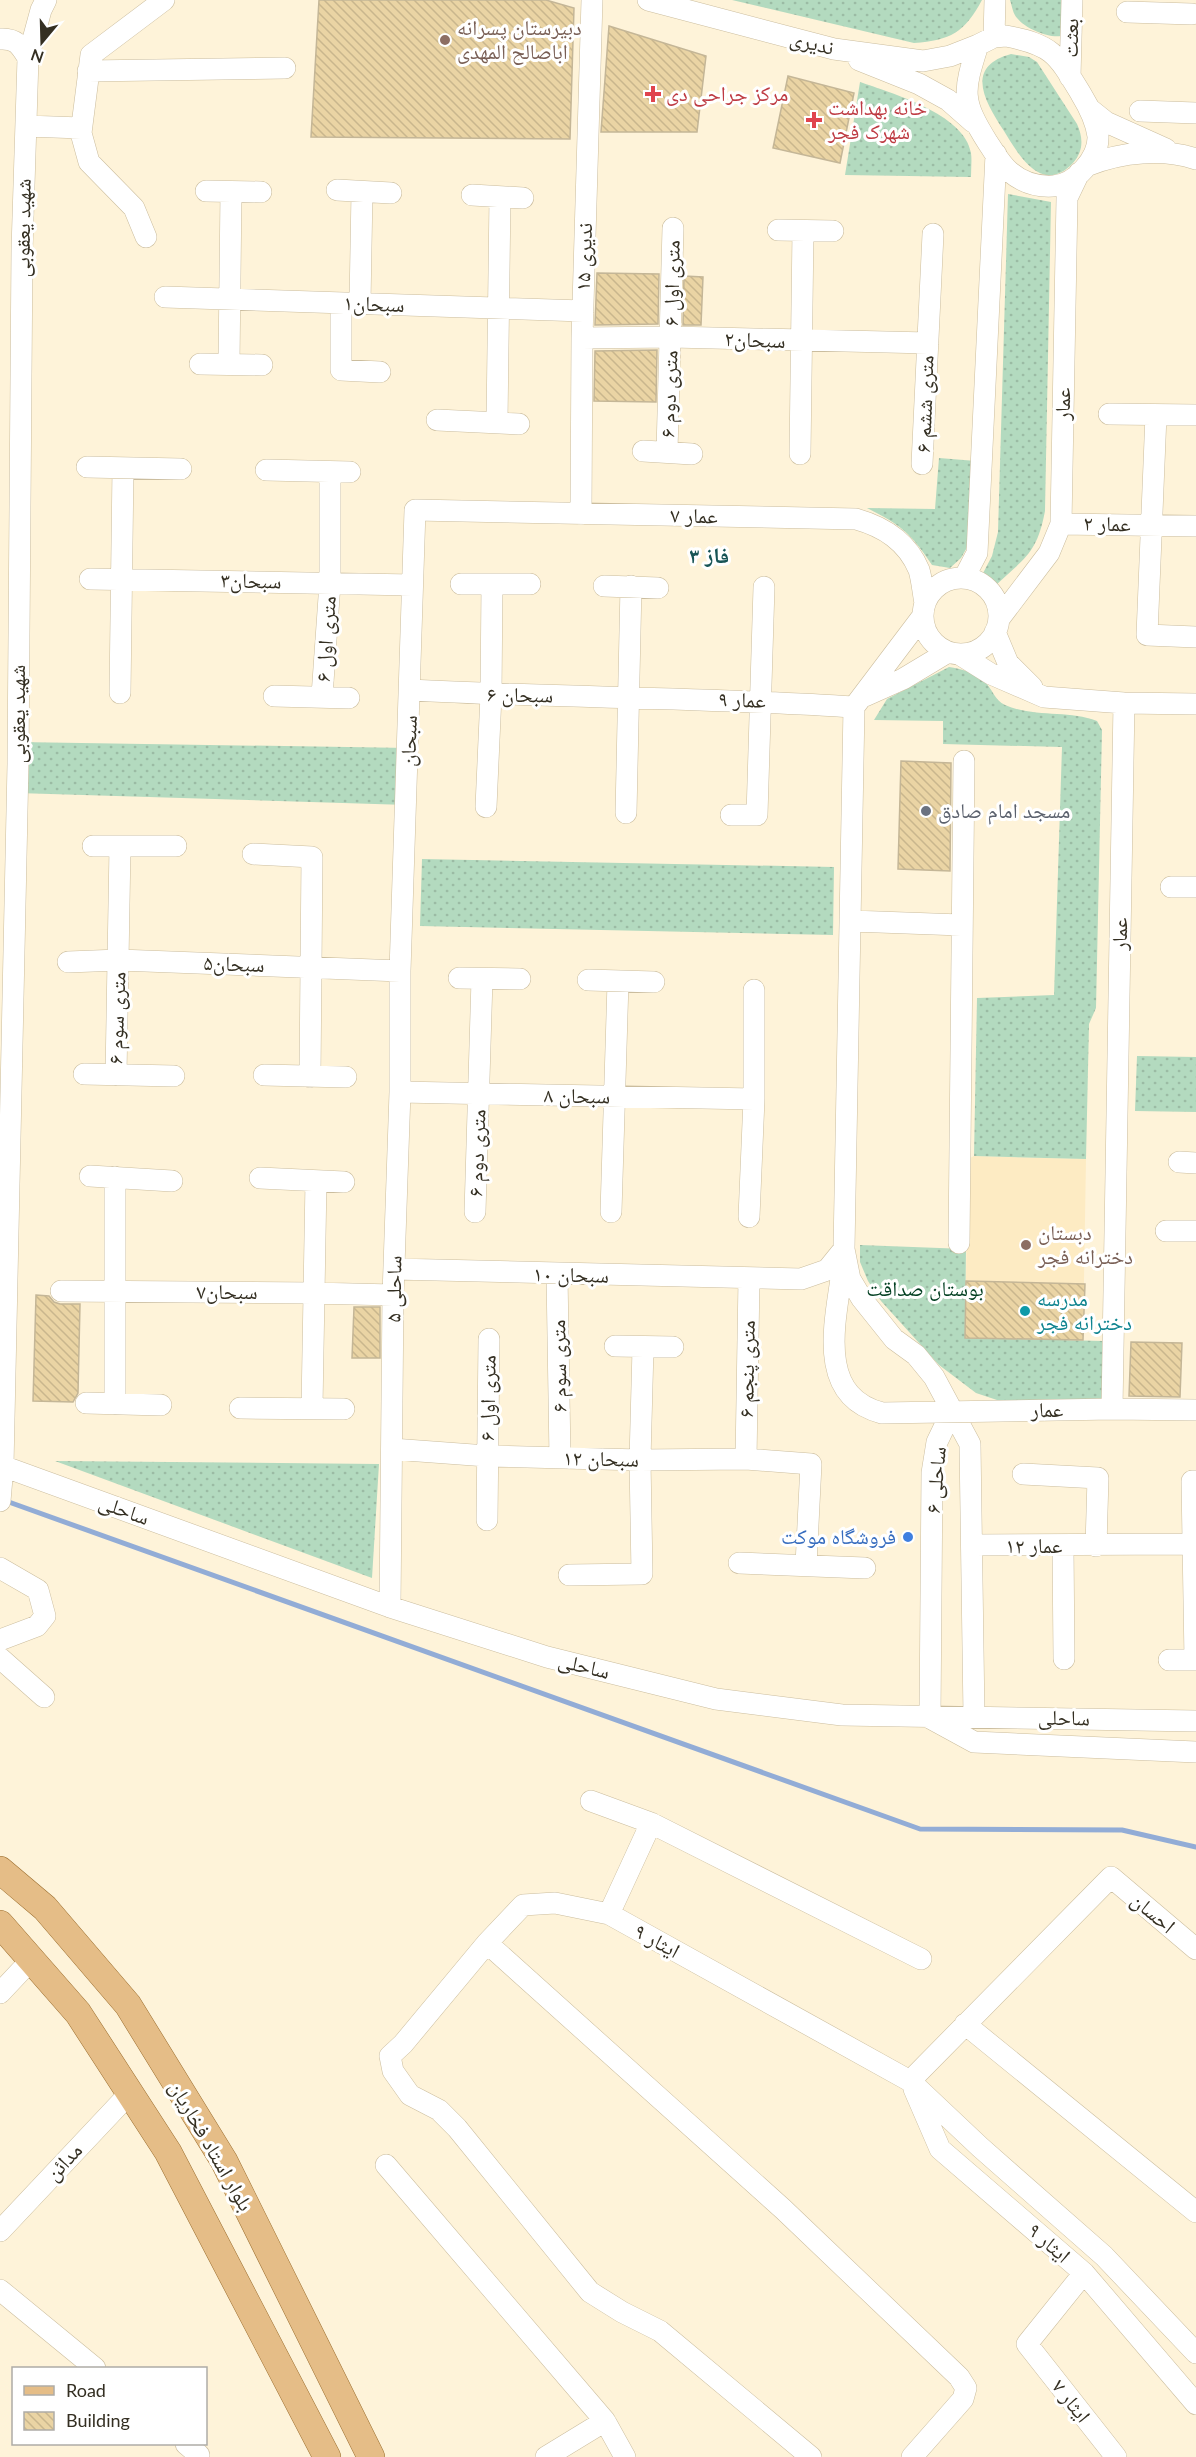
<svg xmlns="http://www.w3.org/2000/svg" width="1196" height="2457" font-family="Lato,'Noto Naskh Arabic',sans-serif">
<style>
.built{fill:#fdebc3}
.grass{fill:url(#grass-dots)}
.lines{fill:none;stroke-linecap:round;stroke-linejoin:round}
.stream{stroke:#92acd6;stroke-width:5}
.building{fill:url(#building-back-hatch);stroke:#c4b697;stroke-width:1.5}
.minor-casing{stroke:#cbbd9e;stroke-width:22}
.major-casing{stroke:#9c6f30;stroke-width:28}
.minor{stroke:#fff;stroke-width:21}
.major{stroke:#e5bd87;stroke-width:27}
.education-dot{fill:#8d6e63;stroke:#fff;stroke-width:2}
.health-dot{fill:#e0444e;stroke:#fff;stroke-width:2}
.worship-dot{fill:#6b7280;stroke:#fff;stroke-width:2}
.culture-dot{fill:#0f9aa8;stroke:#fff;stroke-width:2}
.shop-dot{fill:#3f7fe0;stroke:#fff;stroke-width:2}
.labels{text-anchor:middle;stroke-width:6;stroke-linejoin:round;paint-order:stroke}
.education-label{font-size:21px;fill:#785e54;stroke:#fff;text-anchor:start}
.street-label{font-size:21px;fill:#342f22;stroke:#fff}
.health-label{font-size:21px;fill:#be3a42;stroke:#fff;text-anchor:start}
.worship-label{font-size:21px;fill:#5b616d;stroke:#fff;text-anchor:start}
.park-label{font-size:21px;fill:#023f21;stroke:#fff}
.culture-label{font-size:21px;fill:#0d838f;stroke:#fff;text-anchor:start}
.shop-label{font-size:21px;fill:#366cbe;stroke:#fff;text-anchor:end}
.neighbourhood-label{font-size:22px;font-weight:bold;fill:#175455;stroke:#fff}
</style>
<defs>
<pattern id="grass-dots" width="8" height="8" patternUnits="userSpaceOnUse" patternTransform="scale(1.5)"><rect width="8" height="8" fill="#b3dabf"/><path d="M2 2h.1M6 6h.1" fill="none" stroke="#9bbba4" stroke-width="1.8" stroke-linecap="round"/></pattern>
<pattern id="building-back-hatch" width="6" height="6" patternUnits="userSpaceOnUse" patternTransform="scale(1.5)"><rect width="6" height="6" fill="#ead4a4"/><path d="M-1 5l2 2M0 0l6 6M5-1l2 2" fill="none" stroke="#c9b68d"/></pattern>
</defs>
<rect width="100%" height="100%" fill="#fef3d9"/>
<path class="built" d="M974,1156L1086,1159L1083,1340L965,1338L968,1159Z"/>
<path class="grass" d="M732,0H982C964,33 951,40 914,43Z
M1010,0H1066L1061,36C1048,38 1026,29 1017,18C1013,14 1012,6 1010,0Z
M1011,54L1029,57L1037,62L1077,124C1083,137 1084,151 1073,163C1042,196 1018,154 1004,131C986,103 963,67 1011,54Z
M860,82C891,93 965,114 971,153C972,160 971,169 971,177L845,175Z
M1008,194L1051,202L1045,511C1037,553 1026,557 996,585L987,584L981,577L992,556L998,532Z
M939,458L976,461L969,544L961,558L950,568L932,565C910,532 902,526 867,508L935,509Z
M949,667C961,669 975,672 984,681C992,688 995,701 1005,705C1035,718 1068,710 1097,721L1102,730L1096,1008L1089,1024L1086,1159L974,1156L977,998L1054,995L1062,747L943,744V721L874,720L887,699Z
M18,742L409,748L407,805L17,793Z
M422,859L834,867L833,935L420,926Z
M1137,1056L1196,1057V1112L1135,1111Z
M860,1245L966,1249L965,1338L1103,1341L1104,1402H1003L976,1393L939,1365L881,1301L868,1281L860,1262Z
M55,1461L379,1464L372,1578Z"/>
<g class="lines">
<path class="stream" d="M6,1501L920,1829L1122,1830L1196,1847"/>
</g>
<path class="building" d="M319,0H546L574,8L570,139L311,137Z
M609,26L706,56L697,132H601Z
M788,76L854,93L840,163L773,148Z
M597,273L659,274L658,324L595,325Z
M684,276L703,277L701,325H683Z
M657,350L656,402L594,401L595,351Z
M901,761L951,763L950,871L898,869Z
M966,1281L1085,1284L1083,1340L965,1338Z
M36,1295L49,1296L54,1302L60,1304H80L78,1393L73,1402L33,1401Z
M354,1307H380V1358H352Z
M1131,1342L1182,1343L1180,1397L1129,1396Z"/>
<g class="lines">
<g class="minor-casing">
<path id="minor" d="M648,0L834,49L923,61L950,56L978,45
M1127,12L1192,14
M1006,36C1053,45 1057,54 1081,94C1089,107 1096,121 1098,136C1099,158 1075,185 1053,186C1037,187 1022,182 1010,172C1000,164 995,153 988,143C961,100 963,92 978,45L994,37Z
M994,37L995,0
M0,39C16,38 20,45 28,58
M859,60L919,84L948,100L973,122
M88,71L285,68
M1070,77L1072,0
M1091,110L1106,122L1166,149
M1140,111L1196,113
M26,126L81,128
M1089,165C1122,152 1162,148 1196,159
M337,190L391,193
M206,191L261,192
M472,195L523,198
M778,230L833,231
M146,237L134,208L89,162L81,133L91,55L164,0
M165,297L583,311
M341,303V370L380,372
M360,303L362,192
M582,338L672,337L928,343
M229,363L231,192
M200,364L262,365
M1109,414L1196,415
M1156,415L1147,635L1196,637
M437,420L519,424
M497,422L500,197
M643,451L692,454
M667,451L673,228
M800,454L803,231
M922,464L933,234
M87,467L181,469
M266,470L350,472
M581,514L582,338L592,0
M1061,524L1196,526
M923 616a38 38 0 1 1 76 0a38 38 0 1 1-76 0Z
M964,578L977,553L996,154
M90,579L412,585
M461,584H530
M604,586L658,588
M922,617L854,707L844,1249L850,1279L862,1299L894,1339L916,1355L934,1377L970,1444L974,1716
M999,619L1049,553L1061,524L1067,198L1079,173
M995,632L1008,663L1032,687
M959,654L991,674L1044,697L1124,703L1196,704
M410,690C558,698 706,697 854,707
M120,693L123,468
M274,696L349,698
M322,696L330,583V472
M865,696L903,679L948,652
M486,807L491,695L492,584
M626,813L631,586
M731,815H757L764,587
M93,846H176
M253,854L312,857L310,1077
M1171,887H1196
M851,921L961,925
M68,962L119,960L400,971
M459,978L520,979
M588,980L654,982
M84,1074L174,1076
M116,1075L120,847
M264,1075L346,1077
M400,1092L754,1099
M1179,1162L1196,1163
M90,1176L172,1181
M260,1178L344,1182
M475,1212L482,979
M611,1212L618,982
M749,1217L754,1099V990
M1166,1231H1196
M959,1243L964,761
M843,1264C837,1316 813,1395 882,1413L1112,1409L1196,1410
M394,1269L801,1279L827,1270L844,1249
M557,1275L560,1458
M61,1291L313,1293L393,1295
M615,1346L673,1347
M86,1403L161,1405
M115,1404V1177
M312,1407L316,1181
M240,1408L344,1409
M1112,1409L1124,703
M952,1411L937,1442L932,1473L930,1718L974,1742L1196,1752
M392,1449L487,1456L640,1460L746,1459L811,1464L806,1565
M746,1459L749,1279
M0,1465L390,1607L547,1657L716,1699L842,1715L1196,1721
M1023,1474L1098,1478L1096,1546
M0,1501L3,1466L18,764L22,249L28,58L41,10L46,0
M487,1520L489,1339
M972,1545L1196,1544
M1063,1546L1064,1659
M739,1563L865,1568
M0,1568L38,1590L45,1616L37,1626L0,1640
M569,1575L642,1574L640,1460L643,1348
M390,1607L393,1295L400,1092V971L415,510L856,519C884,527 907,541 919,570C922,580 923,593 925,603
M0,1658L44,1697
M1169,1660H1196
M1195,1660L1192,1481H1196
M591,1801L651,1823L921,1959
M609,1914L651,1823
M487,1943L783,2209L959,2377L966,2388L963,2399L912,2457
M0,1993L32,1959
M965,2024L1196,2212
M910,2081L1111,1877L1196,1949
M914,2089L940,2149L1084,2273L1196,2404
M386,2165L605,2421L546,2457
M0,2231L129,2094
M1084,2273L1027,2344L1116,2457
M0,2290L95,2368
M605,2421L625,2457
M186,2444L199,2455
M811,2457L660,2331L622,2312L590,2292L457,2128L439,2110L410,2095L393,2071L390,2056L403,2044L487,1943L523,1905L555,1903L609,1914L910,2081L980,2147L1104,2256L1196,2353"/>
</g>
<g class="major-casing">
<path id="major" d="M0,1870L45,1908L128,2005L224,2161L371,2457
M0,1924L78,2013L168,2152L327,2457"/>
</g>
<use href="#minor" class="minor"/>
<use href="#major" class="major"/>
</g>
<g class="education-dot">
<circle cx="445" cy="40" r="6"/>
<circle cx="1026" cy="1245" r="6"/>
</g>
<g class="health-dot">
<path d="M650 85h6v6h6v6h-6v6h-6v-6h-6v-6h6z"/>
<path d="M811 111h6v6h6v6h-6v6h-6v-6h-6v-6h6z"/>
</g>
<circle class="worship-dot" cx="926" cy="811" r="6"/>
<circle class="culture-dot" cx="1025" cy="1311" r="6"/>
<circle class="shop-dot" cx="908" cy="1537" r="6"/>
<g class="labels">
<g class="education-label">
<text x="457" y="35">دبیرستان پسرانه<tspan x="457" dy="24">اباصالح المهدی</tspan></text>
<text x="1038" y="1240">دبستان<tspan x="1038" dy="24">دخترانه فجر</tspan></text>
</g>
<g class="street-label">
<text transform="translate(1071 38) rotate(-89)" y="7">بعثت</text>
<text transform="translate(812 43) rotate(14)" y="7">ندیری</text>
<text transform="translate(23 228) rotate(-89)" y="7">شهید یعقوبی</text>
<text transform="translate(584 257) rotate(-88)" y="7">ندیری ۱۵</text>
<text transform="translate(672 283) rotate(-89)" y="7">۶ متری اول</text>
<text transform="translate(374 304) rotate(2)" y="7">سبحان۱</text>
<text transform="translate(755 340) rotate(2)" y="7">سبحان۲</text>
<text transform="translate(669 394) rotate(-88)" y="7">۶ متری دوم</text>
<text transform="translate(925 404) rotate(-88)" y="7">۶ متری ششم</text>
<text transform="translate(1063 404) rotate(-89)" y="7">عمار</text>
<text transform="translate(694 516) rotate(1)" y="7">عمار ۷</text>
<text transform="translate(1107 524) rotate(1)" y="7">عمار ۲</text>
<text transform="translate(251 581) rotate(1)" y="7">سبحان۳</text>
<text transform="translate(326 639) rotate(-86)" y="7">۶ متری اول</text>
<text transform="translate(520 695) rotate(1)" y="7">سبحان ۶</text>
<text transform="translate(742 700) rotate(2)" y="7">عمار ۹</text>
<text transform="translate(18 714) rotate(-90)" y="7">شهید یعقوبی</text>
<text transform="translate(409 741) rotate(-88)" y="7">سبحان</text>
<text transform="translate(1120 934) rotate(-89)" y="7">عمار</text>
<text transform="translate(234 964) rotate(2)" y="7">سبحان۵</text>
<text transform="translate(117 1018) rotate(-88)" y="7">۶ متری سوم</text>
<text transform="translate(577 1096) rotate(1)" y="7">سبحان ۸</text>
<text transform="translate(477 1153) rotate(-88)" y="7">۶ متری دوم</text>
<text transform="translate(571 1275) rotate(1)" y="7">سبحان ۱۰</text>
<text transform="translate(394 1289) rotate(-89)" y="7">ساحلی ۵</text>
<text x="227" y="1299">سبحان۷</text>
<text transform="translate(559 1366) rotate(-91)" y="7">۶ متری سوم</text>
<text transform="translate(747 1369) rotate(-89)" y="7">۶ متری پنجم</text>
<text transform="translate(488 1398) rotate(-89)" y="7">۶ متری اول</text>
<text transform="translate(1047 1410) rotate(-1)" y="7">عمار</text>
<text transform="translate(601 1459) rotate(1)" y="7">سبحان ۱۲</text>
<text transform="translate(936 1480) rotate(-85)" y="7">ساحلی ۶</text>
<text transform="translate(124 1510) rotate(20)" y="7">ساحلی</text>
<text x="1034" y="1553">عمار ۱۲</text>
<text transform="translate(584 1666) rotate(14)" y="7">ساحلی</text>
<text transform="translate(1064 1718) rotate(1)" y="7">ساحلی</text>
<text transform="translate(1153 1913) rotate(40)" y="7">احسان</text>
<text transform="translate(657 1941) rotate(29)" y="7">ایثار ۹</text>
<text transform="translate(211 2146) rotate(60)" y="7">بلوار استاد فخاریان</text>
<text transform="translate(64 2162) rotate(-47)" y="7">مدائن</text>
<text transform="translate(1049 2243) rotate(41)" y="7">ایثار ۹</text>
<text transform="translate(1071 2401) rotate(52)" y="7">ایثار ۷</text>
</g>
<g class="health-label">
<text x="666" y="101">مرکز جراحی دی</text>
<text x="828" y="115">خانه بهداشت<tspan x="828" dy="24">شهرک فجر</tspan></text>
</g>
<g class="worship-label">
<text x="938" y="818">مسجد امام صادق</text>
</g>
<g class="park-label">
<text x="925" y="1296">بوستان صداقت</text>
</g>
<g class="culture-label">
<text x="1037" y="1306">مدرسه<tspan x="1037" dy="24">دخترانه فجر</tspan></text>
</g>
<g class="shop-label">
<text x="896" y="1544">فروشگاه موکت</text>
</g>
<g class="neighbourhood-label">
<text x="709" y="563">فاز ۳</text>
</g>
</g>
<rect x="12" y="2367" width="195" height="78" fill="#ffffff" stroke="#aeaca7" stroke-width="1.5"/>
<rect x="24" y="2386" width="30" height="9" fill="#e5bd87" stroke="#aeaca7" stroke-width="1.5"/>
<text x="66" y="2397" font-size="18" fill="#342f22">Road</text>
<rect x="24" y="2412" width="30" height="18" fill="url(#building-back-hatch)" stroke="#aeaca7" stroke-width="1.5"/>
<text x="66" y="2427" font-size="18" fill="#342f22">Building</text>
<g transform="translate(42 42) rotate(199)" stroke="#ffffff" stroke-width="4.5" paint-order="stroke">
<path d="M0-4.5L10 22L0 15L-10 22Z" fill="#342f22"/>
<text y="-9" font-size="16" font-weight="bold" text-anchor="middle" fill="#342f22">N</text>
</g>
</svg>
